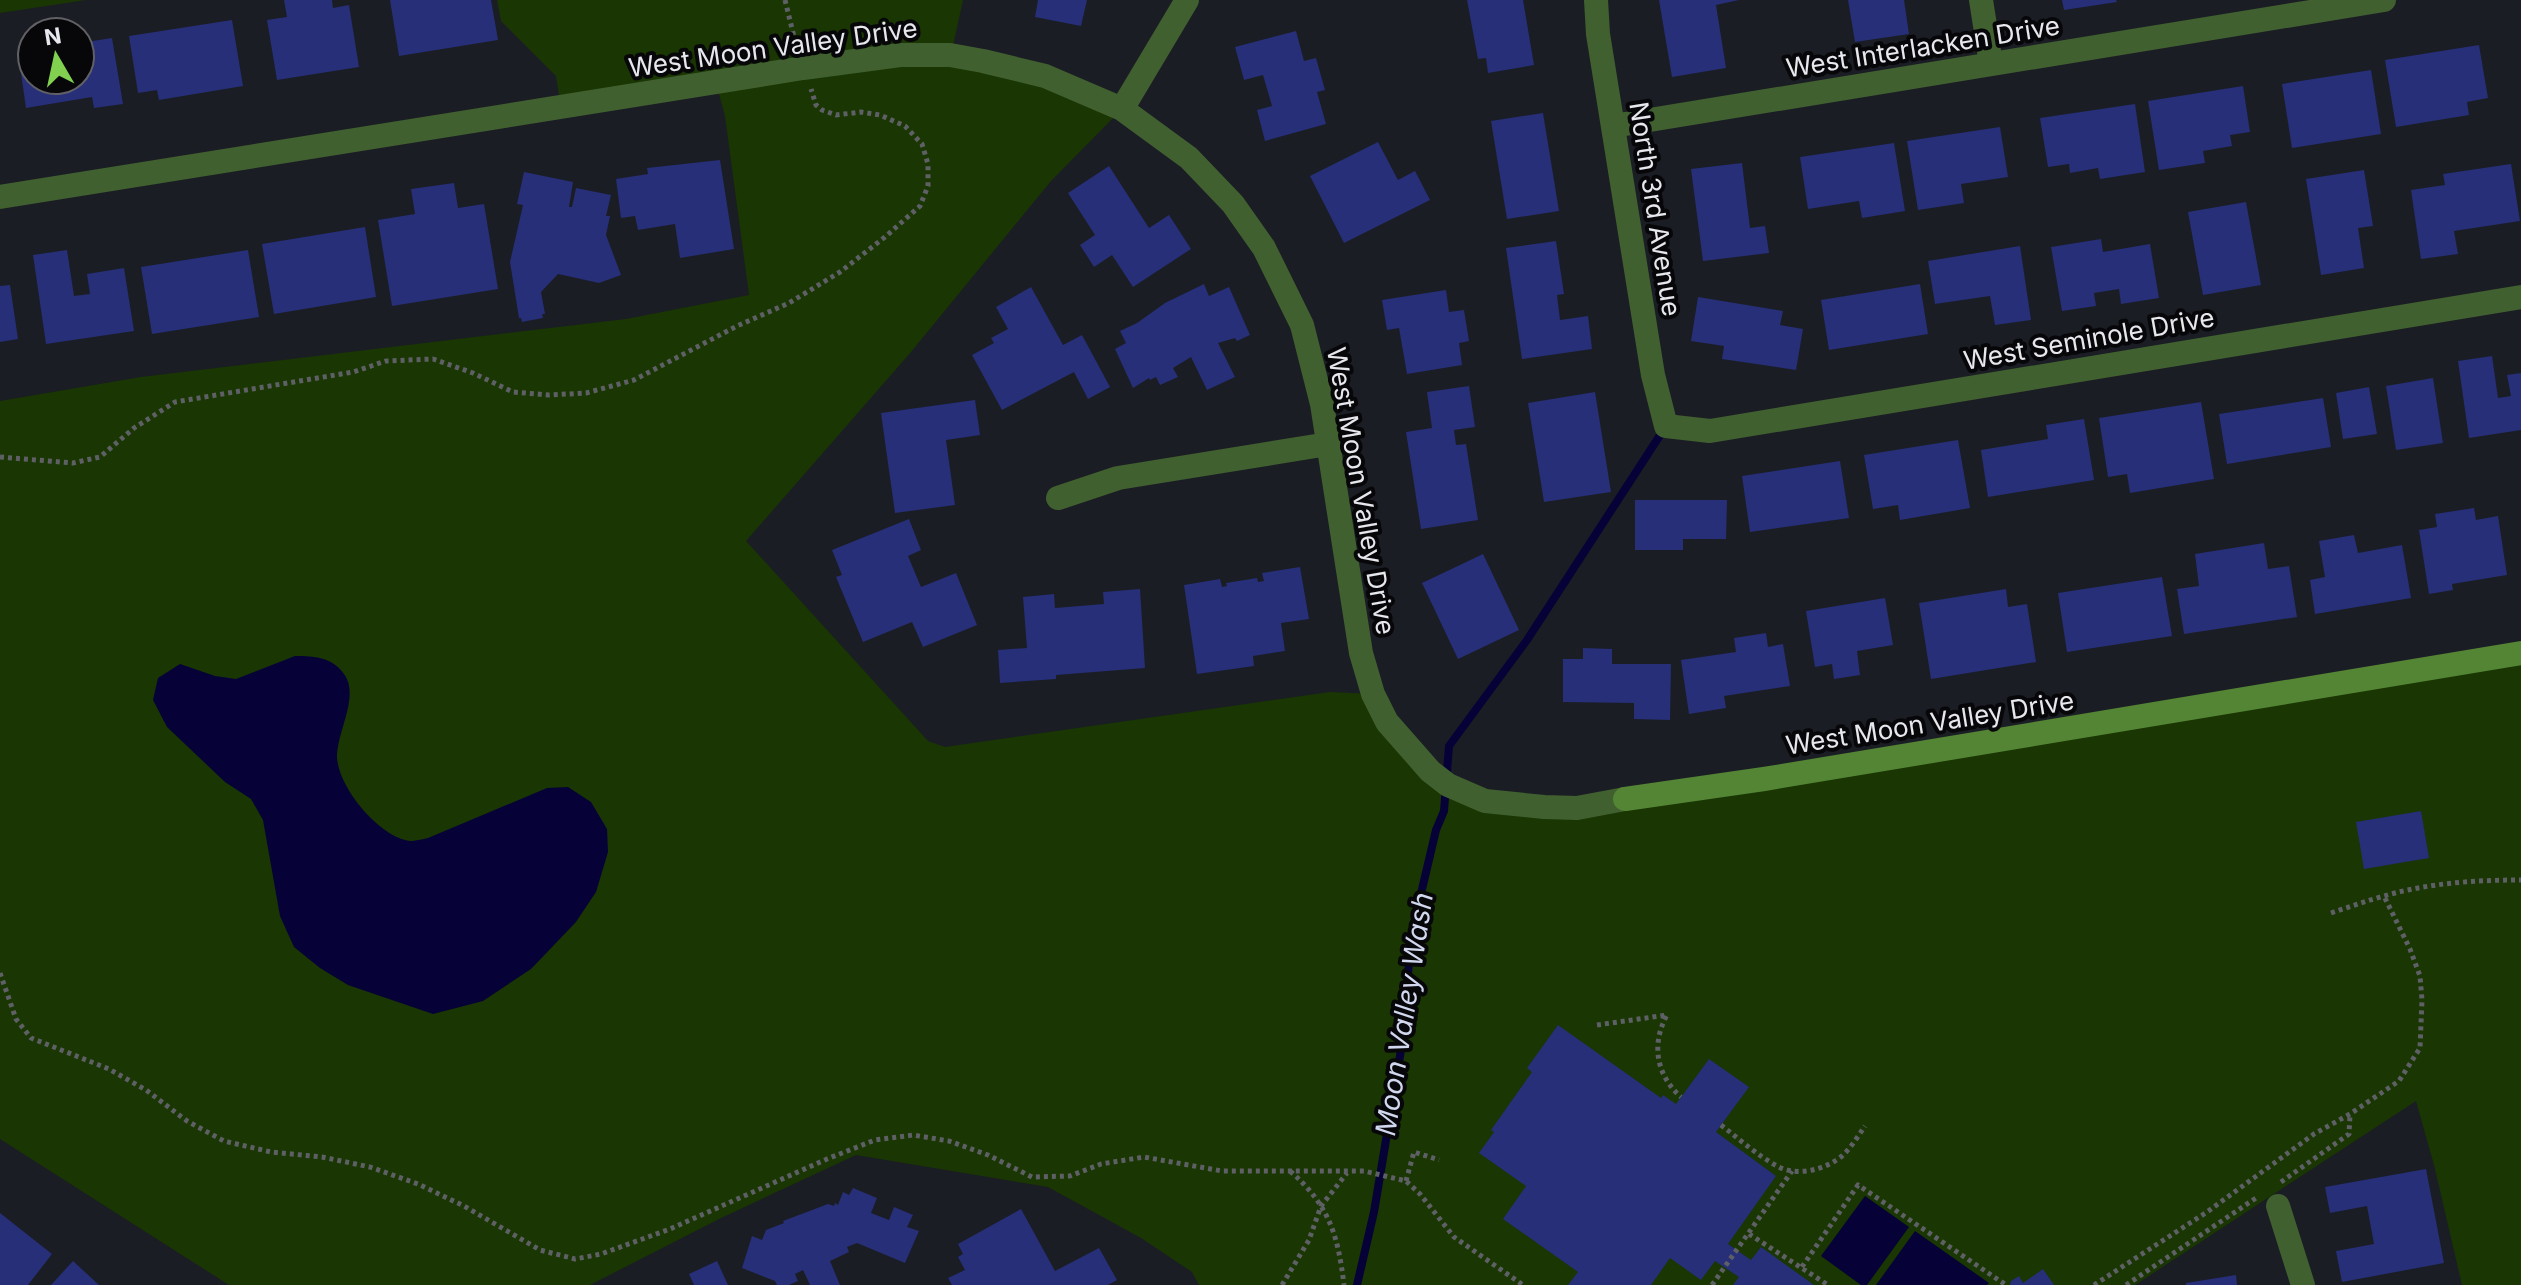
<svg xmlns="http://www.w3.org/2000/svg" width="2521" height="1285" font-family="Inter,sans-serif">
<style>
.green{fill:#193603}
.water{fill:#060237}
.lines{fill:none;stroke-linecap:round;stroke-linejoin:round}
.stream{stroke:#060237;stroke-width:8}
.building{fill:#262f77}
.path{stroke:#5e6066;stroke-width:5;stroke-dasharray:4 4;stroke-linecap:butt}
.street{stroke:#416030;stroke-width:24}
.secondary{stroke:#538535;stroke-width:24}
.labels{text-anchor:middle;stroke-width:8;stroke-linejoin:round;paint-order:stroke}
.street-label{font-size:26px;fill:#e7e8ed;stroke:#07070a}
.water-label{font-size:28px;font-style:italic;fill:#d1d7ed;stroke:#07070a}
</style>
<rect width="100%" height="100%" fill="#1b1d24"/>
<path class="green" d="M0,0H86L0,13Z
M497,0H963L951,55L1122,109L1051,181L911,352L746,541L928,741L945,747L1330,692L1373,694L1430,771L1544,807L2521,653V1285H2462L2434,1165L2416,1101L2135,1285H1199L1192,1272L1141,1238L1048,1187L856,1155L721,1218L590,1285H229L0,1139V401L141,377L626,319L749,295L725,116L716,83L561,107L556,76L501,21Z"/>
<path class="water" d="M295,656C314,656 332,657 344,674C360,696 337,731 337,757C338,787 379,837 410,841C415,841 423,839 428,838L547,788L568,787L591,802L607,829L608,852L596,892L576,922L531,969L483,1001L433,1014L348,985L320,968L294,947L280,916L263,820L251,799L225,782L167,727L153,700L158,678L180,664L215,676L236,679Z
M1865,1196L1909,1227L1867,1285H1861L1821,1256Z
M1915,1231L1989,1283L1987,1285H1876Z"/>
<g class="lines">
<path class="stream" d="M1357,1285L1374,1212L1403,1038L1411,936L1436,830L1444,811L1449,746L1527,640L1666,426"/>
</g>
<path class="building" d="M284,0H332L333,8L349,5L359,67L277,80L267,20L287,17Z
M390,0H491L498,40L399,56Z
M1038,0H1087L1081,26L1035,17Z
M1467,0H1523L1534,65L1488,73L1486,58L1478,59Z
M1659,0H1739L1716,5L1726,68L1672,77Z
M1848,0H1904L1909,34L1855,42Z
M2062,0H2116L2117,2L2064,10Z
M232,20L243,86L159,100L157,90L138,93L129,36Z
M1296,31L1304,61L1316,58L1325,90L1317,92L1326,124L1265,141L1257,110L1272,106L1263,75L1244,80L1235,47Z
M112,38L123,104L94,108L92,97L26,108L18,53L32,50V80H80V43Z
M2479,45L2488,98L2467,102L2469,115L2396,127L2385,60Z
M2371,70L2381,134L2292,148L2282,84Z
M2243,86L2250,132L2230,135L2232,146L2203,151L2205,163L2159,170L2148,101Z
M2135,104L2145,172L2100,179L2098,168L2070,173L2069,164L2048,167L2040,118Z
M1543,113L1559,211L1507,219L1491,121Z
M2000,127L2008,177L1961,184L1964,203L1918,210L1907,141Z
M1378,142L1398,180L1415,171L1430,200L1344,243L1310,176Z
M1894,143L1905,211L1862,218L1859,201L1808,209L1800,157Z
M720,160L734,249L680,258L675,224L638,230L635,216L621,218L616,179L648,174L647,168Z
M1742,163L1750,228L1765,226L1769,253L1703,261L1691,169Z
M2511,164L2520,221L2454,231L2458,254L2421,259L2411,190L2445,185L2443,174Z
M1109,166L1149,228L1169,215L1191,249L1133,287L1112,255L1094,267L1080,245L1095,235L1068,193Z
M2364,170L2373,226L2358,228L2364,268L2321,275L2306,179Z
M524,172L573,182L569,207H572L576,188L611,195L606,216H610L606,235L621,275L599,283L558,274L541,292L545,314H542L543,318L522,322L521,318H519L510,262L523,205L517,204Z
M454,183L458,208L484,204L498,289L392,306L378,220L415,214L411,189Z
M2246,202L2261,285L2203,295L2188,212Z
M365,227L376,297L274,314L262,244Z
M2101,239L2103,252L2150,244L2159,298L2121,304L2119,289L2094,293L2096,306L2062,311L2051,247Z
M1556,241L1564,294L1557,295L1560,320L1588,316L1592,349L1522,359L1506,248Z
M2020,246L2031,320L1995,325L1990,296L1935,304L1928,261Z
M67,250L74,296L90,294L87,274L124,268L134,331L46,344L33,255Z
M248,250L259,317L152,334L141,267Z
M1204,284L1209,296L1229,287L1250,335L1237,341L1235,338L1218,343L1235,377L1207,390L1191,357L1173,368L1178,377L1160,385L1156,377L1150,380L1149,378L1133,388L1115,349L1126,343L1120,331L1137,323L1165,303Z
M1920,284L1928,334L1829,350L1821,300Z
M10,285L18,339L0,342V286Z
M1031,287L1063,345L1082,335L1110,387L1088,399L1074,372L1002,410L972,355L994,343L991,338L1008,329L996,307Z
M1446,290L1449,312L1464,310L1469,341L1459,343L1462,365L1407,374L1399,328L1387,330L1382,300Z
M1698,297L1783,311L1780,325L1803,329L1796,370L1722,359L1724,346L1691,341Z
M2492,356L2498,398L2511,396L2507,375L2521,373V430L2469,438L2458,361Z
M2433,378L2443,443L2396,450L2386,386Z
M1469,386L1475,427L1454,430L1456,445L1466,444L1478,520L1421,529L1406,432L1432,428L1427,392Z
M2369,387L2377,434L2343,439L2336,393Z
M1595,392L1611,492L1544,502L1528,403Z
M2323,398L2331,447L2227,464L2219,414Z
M975,400L980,435L946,440L955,505L895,513L881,413Z
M2201,402L2214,479L2130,493L2127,474L2108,477L2099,418Z
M2084,419L2094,480L1988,497L1981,450L2048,439L2046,425Z
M1958,440L1970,508L1900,520L1898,505L1873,509L1864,455Z
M1840,461L1849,518L1750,532L1742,476Z
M1635,500H1727L1726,539H1683V550H1635Z
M2474,508L2476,520L2498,516L2507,575L2452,584L2453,590L2429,594L2419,530L2437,527L2435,514Z
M909,519L921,550L908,556L921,587L956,573L977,625L923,647L912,622L863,642L836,577L842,575L832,550Z
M2354,535L2358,553L2402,545L2411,598L2315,614L2310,580L2325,577L2319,541Z
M2264,543L2268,569L2289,566L2297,617L2184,634L2177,589L2199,586L2195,554Z
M1483,554L1519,630L1458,659L1422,583Z
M1300,567L1309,619L1281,623L1285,651L1253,656L1254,666L1197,674L1184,585L1220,579L1222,587L1227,586L1226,583L1257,578L1258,582L1264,581L1262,573Z
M2162,577L2172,636L2067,652L2058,593Z
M1140,589L1145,668L1056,675V679L1000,683L998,650L1027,648L1023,597L1054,594L1055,608L1104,604L1103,592Z
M2006,589L2008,607L2027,604L2036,662L1931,679L1919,603Z
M1885,598L1893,645L1857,651L1860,675L1834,679L1832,664L1815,667L1806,611Z
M1766,633L1768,647L1783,644L1790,686L1724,696L1726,708L1689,714L1681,660L1736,652L1734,638Z
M1583,648L1612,649V664H1671L1670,720L1634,719V703L1563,702V659H1583Z
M2421,811L2429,858L2364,869L2356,822Z
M1558,1025L1661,1098L1663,1095L1676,1104L1709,1059L1749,1087L1716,1132L1776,1176L1728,1244L1751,1260L1761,1247L1814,1285H1733L1739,1277L1715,1261L1701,1280L1670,1258L1651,1285H1568L1578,1272L1503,1219L1526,1186L1479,1153L1494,1132L1491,1130L1532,1072L1527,1068Z
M2426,1169L2444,1263L2342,1282L2336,1251L2374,1244L2367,1206L2330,1213L2325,1187Z
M853,1188L877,1198L871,1213L889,1220L894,1207L913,1215L907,1227L919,1231L905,1263L857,1243L847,1247L849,1252L830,1261L840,1285H810L803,1270L795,1274L798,1281L789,1285H777L775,1281L742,1268L752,1236L762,1240L766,1230L784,1223L783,1221L828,1204L834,1206L835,1203L838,1205L843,1192L849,1195Z
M1021,1209L1055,1271L1099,1248L1117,1280L1108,1285H952L948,1278L965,1270L958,1257L963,1254L958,1244Z
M0,1213L52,1254L28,1285H0Z
M73,1261L99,1285H51Z
M717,1261L728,1285H694L689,1274Z
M2043,1269L2054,1285H2010L2011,1281L2019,1276L2023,1283Z
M2236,1275L2237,1285H2186V1283Z"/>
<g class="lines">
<path class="path" d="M785,0L796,45
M0,457L73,463L100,457L134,428L175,402L353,372L386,361L433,359L473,373L513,392L549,395L586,393L634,380L737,326L789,303L840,272L885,237L920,206L928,186V164L922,144L905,126L880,115L861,112L836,115L822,110L816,105L811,89
M2331,913C2349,907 2366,901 2384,896C2428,883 2476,880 2521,880
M0,973L16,1019L31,1038L109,1069L146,1090L187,1121L224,1141L271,1152L322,1157L370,1167L418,1184L464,1206L540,1250L575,1259L601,1254L670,1229L827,1159L875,1140L913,1135L949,1141L988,1155L1032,1177L1070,1176L1101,1164L1144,1157L1222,1171H1364L1406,1181L1420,1194L1454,1237L1523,1285
M1597,1025L1667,1015C1651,1044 1656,1075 1681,1097
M1721,1125C1739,1139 1757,1155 1777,1166C1796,1177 1825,1170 1842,1156C1851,1148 1858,1136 1865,1126
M1290,1171C1329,1205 1338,1235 1344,1285
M1406,1181L1414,1152L1439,1160
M2281,1182L2349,1134L2350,1115
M1749,1234L1828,1285
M1802,1267L1858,1185L2006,1285
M1282,1285L1309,1240L1321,1206L1347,1173
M1712,1285L1792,1171
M2094,1285L2207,1212L2314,1134L2350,1114L2399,1081L2420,1048L2422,1000L2420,976L2410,949L2384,896
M2126,1285L2256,1198"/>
<path class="street" d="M1596,0L1598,34L1653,375L1666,426L1710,431L2521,297
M1981,0L1991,64
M1122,109L1187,0
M1613,126L2384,0
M0,197L803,68L900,55H950L983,61L1045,76L1122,109L1189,158L1233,204L1264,248L1302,325L1322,404L1361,653L1373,694L1387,722L1430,771L1448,785L1485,801L1544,807L1577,808L1625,799
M1058,498L1118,478L1328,444
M2278,1206L2303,1285"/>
<path class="secondary" d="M1625,799L1764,779L2521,653"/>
</g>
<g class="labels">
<g class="street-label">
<text transform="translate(1923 47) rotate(-9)" y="9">West Interlacken Drive</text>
<text transform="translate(773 48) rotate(-8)" y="9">West Moon Valley Drive</text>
<text transform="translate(1655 209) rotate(81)" y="9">North 3rd Avenue</text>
<text transform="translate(2089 339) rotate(-10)" y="9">West Seminole Drive</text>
<text transform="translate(1361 491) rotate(80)" y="9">West Moon Valley Drive</text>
<text transform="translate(1930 723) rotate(-9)" y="9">West Moon Valley Drive</text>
</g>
<g class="water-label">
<text transform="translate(1404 1014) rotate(-81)" y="10">Moon Valley Wash</text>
</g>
</g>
<g transform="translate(56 56) rotate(351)"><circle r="38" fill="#07070a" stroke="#616165" stroke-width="2"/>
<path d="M0-6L14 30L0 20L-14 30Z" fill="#81d050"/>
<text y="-12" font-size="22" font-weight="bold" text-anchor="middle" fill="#e7e8ed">N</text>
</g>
</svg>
